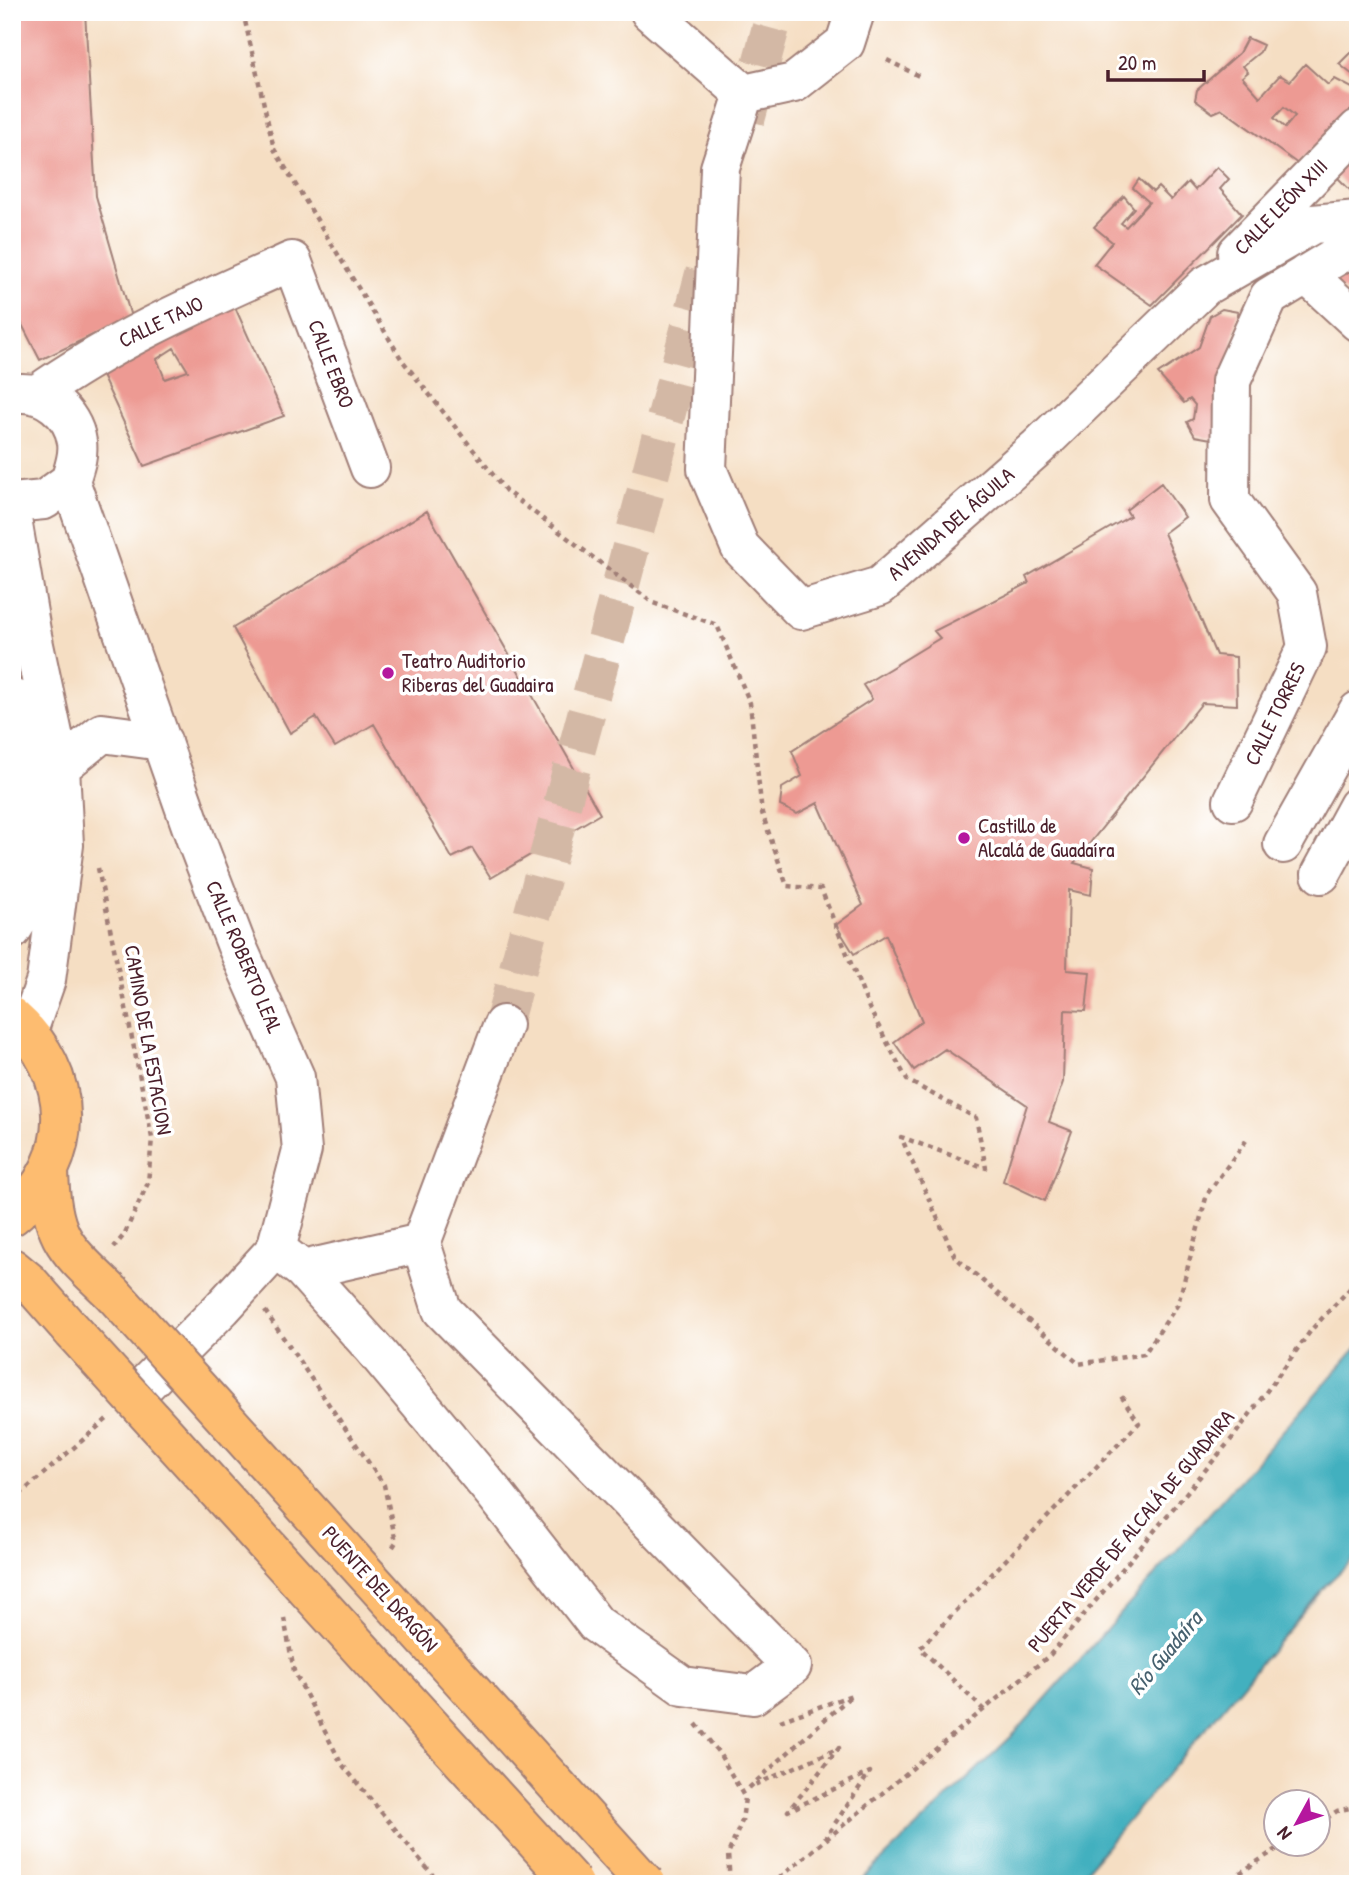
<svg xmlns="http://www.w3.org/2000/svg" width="1370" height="1896" font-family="'Patrick Hand',sans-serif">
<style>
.water{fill:#42b0bf;stroke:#466875;stroke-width:2}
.building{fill:#ed9a93;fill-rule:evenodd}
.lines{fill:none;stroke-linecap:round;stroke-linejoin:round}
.minor-tunnel{stroke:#d3b8a5;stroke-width:38;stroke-dasharray:38 19;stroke-linecap:butt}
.minor-casing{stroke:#a07e77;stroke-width:42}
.major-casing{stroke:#a07e77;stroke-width:42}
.path{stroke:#a07e77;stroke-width:4.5;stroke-dasharray:5 5;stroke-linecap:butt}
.minor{stroke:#fff;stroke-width:38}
.major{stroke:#fdbc6f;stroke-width:38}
.major-bridge-casing{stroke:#a07e77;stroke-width:42;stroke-linecap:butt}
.major-bridge{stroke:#fdbc6f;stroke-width:38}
.poi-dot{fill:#b5179e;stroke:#fff;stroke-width:2.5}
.labels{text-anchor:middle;stroke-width:7;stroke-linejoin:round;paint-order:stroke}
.street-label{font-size:21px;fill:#4a1f2b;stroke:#fff}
.poi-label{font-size:21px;fill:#4a1f2b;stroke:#fff;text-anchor:start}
.water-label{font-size:23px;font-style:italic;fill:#46606e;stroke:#fff}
</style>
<rect width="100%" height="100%" fill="#fff"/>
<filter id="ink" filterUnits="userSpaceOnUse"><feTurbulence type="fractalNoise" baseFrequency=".0143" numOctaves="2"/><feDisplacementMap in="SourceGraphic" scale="14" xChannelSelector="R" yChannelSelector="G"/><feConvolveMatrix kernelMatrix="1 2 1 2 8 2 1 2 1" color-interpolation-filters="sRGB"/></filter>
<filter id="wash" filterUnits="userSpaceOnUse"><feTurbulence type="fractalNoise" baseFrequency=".00686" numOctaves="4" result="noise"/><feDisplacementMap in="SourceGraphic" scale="28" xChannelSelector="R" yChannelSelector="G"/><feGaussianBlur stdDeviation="1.57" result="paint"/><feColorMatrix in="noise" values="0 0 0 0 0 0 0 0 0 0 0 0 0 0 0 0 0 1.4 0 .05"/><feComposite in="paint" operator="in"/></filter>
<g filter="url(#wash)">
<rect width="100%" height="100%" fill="#f5dec3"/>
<path class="water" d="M1358,1346V1555L1327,1584L1075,1884H857L1015,1733Z"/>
<g id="blocks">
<path class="building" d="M12,12H85L96,196L131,317L40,360L12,305Z
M1247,38L1263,45L1260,52L1243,66L1248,72L1242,77L1260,97L1280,75L1290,81L1305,64L1328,85L1335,79L1358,91V103L1298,164L1222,109L1213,113L1195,100L1197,90L1239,53ZM1284,107L1295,116L1285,128L1274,118Z
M1358,45V79L1339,64Z
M1358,140V191H1351L1330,170Z
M1217,167L1229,179L1220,189L1242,214L1152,305L1094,264L1112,242L1094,227L1124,196L1134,208L1121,223L1126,227L1149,202L1133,188L1139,179L1153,192L1158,187L1171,200L1188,182L1195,190Z
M1353,262L1358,267V298L1328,282Z
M234,305L284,416L144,466L97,365ZM174,348L188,371L165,379L157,359Z
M1222,309L1238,312L1217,440L1195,436L1187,422L1193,419L1195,405L1190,399L1184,403L1158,374L1199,347L1210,316Z
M1161,483L1185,517L1164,533L1216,655L1236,657L1237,705L1202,703L1074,863L1093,868L1091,895L1069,890L1067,970L1090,972L1086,1011L1065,1010L1063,1082L1049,1122L1072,1131L1045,1201L1003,1181L1027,1105L945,1049L914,1070L894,1042L922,1021L886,935L854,954L836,925L863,905L818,803L797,814L780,806L782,788L802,776L792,751L872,699L863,685L940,638L934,631L1029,583L1026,577L1130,516L1126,510Z
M427,511L600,814L491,878L472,848L452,858L374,724L335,747L316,717L290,733L233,628Z"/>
</g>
</g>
<g filter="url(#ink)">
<use href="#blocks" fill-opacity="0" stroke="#a07e77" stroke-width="2"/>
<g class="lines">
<path class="minor-tunnel" d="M746,120L775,12
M503,1025L708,259"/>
<g class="minor-casing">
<path id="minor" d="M650,12L744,94
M744,94L720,168L707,469L740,547L801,610L880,586L1038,447L1205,286L1313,224L1358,220
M744,94L794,83L845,43L855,12
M1237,253L1358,129
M1306,274L1358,322
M36,395C116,338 203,301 292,261L370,468
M70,481L196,840L236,944L295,1077L302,1150L276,1249L222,1308L136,1394
M12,503L44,500L70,481C74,468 79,456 77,442C73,413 44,388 13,394
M12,519L31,631L60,767L64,845L46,980L28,1031
M12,698C23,758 48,878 12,930
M60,767L102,733L162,741
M1233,801L1307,647L1297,593L1230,500L1231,381L1269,297L1358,243
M1283,844L1358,711
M1321,874L1358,806
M276,1249L303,1270L373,1348L495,1494L596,1624L683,1686L753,1695L792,1666L442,1310L421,1243L503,1025
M303,1270L421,1243"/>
</g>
<g class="major-casing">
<path id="major" d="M12,1017C76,1073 79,1160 12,1216
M49,1171C51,1241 66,1248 114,1295
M12,1268L29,1282L73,1332"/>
</g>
<path class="path" d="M243,12L274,149L402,360L506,491L653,603L717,625L750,703L762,813L787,886L821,889L869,1008L907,1080L976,1118L986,1168L901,1137L955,1257L1079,1364L1144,1354L1178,1304L1207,1194L1248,1138
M887,60L921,77
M98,868L152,1138L148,1183L124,1235L114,1247
M265,1311L384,1485L396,1542L391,1550
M12,1501L107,1419
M284,1618L294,1671L341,1763L440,1884
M984,1710L920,1648L1139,1423L1119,1393
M780,1721L852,1695L750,1787L839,1748L788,1811L870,1772L825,1838
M696,1724L719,1753L745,1798L742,1821L728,1854L730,1884
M1318,1824L1337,1811L1358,1806
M772,1884L1050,1655L1234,1436L1312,1329L1358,1280
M1223,1884L1286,1843"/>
<use href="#minor" class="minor"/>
<use href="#major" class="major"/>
<g class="major-bridge-casing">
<path id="major-bridge" d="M114,1295L646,1884
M73,1332L574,1884"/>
</g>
<use href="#major-bridge" class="major-bridge"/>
</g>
</g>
<g class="poi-dot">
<circle cx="388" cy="673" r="7"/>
<circle cx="964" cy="838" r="7"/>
</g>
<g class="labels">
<g class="street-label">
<text transform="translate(1281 207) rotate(-46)" y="7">CALLE LEÓN XIII</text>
<text transform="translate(161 322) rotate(-26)" y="7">CALLE TAJO</text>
<text transform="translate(331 364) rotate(69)" y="7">CALLE EBRO</text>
<text transform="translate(951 524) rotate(-41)" y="7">AVENIDA DEL ÁGUILA</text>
<text transform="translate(1275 714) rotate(-64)" y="7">CALLE TORRES</text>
<text transform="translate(244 957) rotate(67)" y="7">CALLE ROBERTO LEAL</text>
<text transform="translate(148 1040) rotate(80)" y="7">CAMINO DE LA ESTACION</text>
<text transform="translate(1131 1531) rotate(-50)" y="7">PUERTA VERDE DE ALCALÁ DE GUADAIRA</text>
<text transform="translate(380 1589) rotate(48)" y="7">PUENTE DEL DRAGÓN</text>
</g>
<g class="poi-label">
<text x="402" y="668">Teatro Auditorio<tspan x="402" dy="24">Riberas del Guadaira</tspan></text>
<text x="978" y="833">Castillo de<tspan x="978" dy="24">Alcalá de Guadaíra</tspan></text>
</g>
<g class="water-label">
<text transform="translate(1165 1653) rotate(-50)" y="8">Río Guadaíra</text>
</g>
</g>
<rect width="1370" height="1896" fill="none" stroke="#fff" stroke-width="42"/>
<g transform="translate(1297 1823) rotate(230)"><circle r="33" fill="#ffffff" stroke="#b7a5aa" stroke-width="2"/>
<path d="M0-5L12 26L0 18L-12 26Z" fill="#b5179e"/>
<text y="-10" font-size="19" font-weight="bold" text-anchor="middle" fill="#4a1f2b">N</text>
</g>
<path d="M1108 70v10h96v-10" fill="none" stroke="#4a1f2b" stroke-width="3.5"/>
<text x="1118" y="70" font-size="21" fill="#4a1f2b" stroke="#ffffff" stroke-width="5" paint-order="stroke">20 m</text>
</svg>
